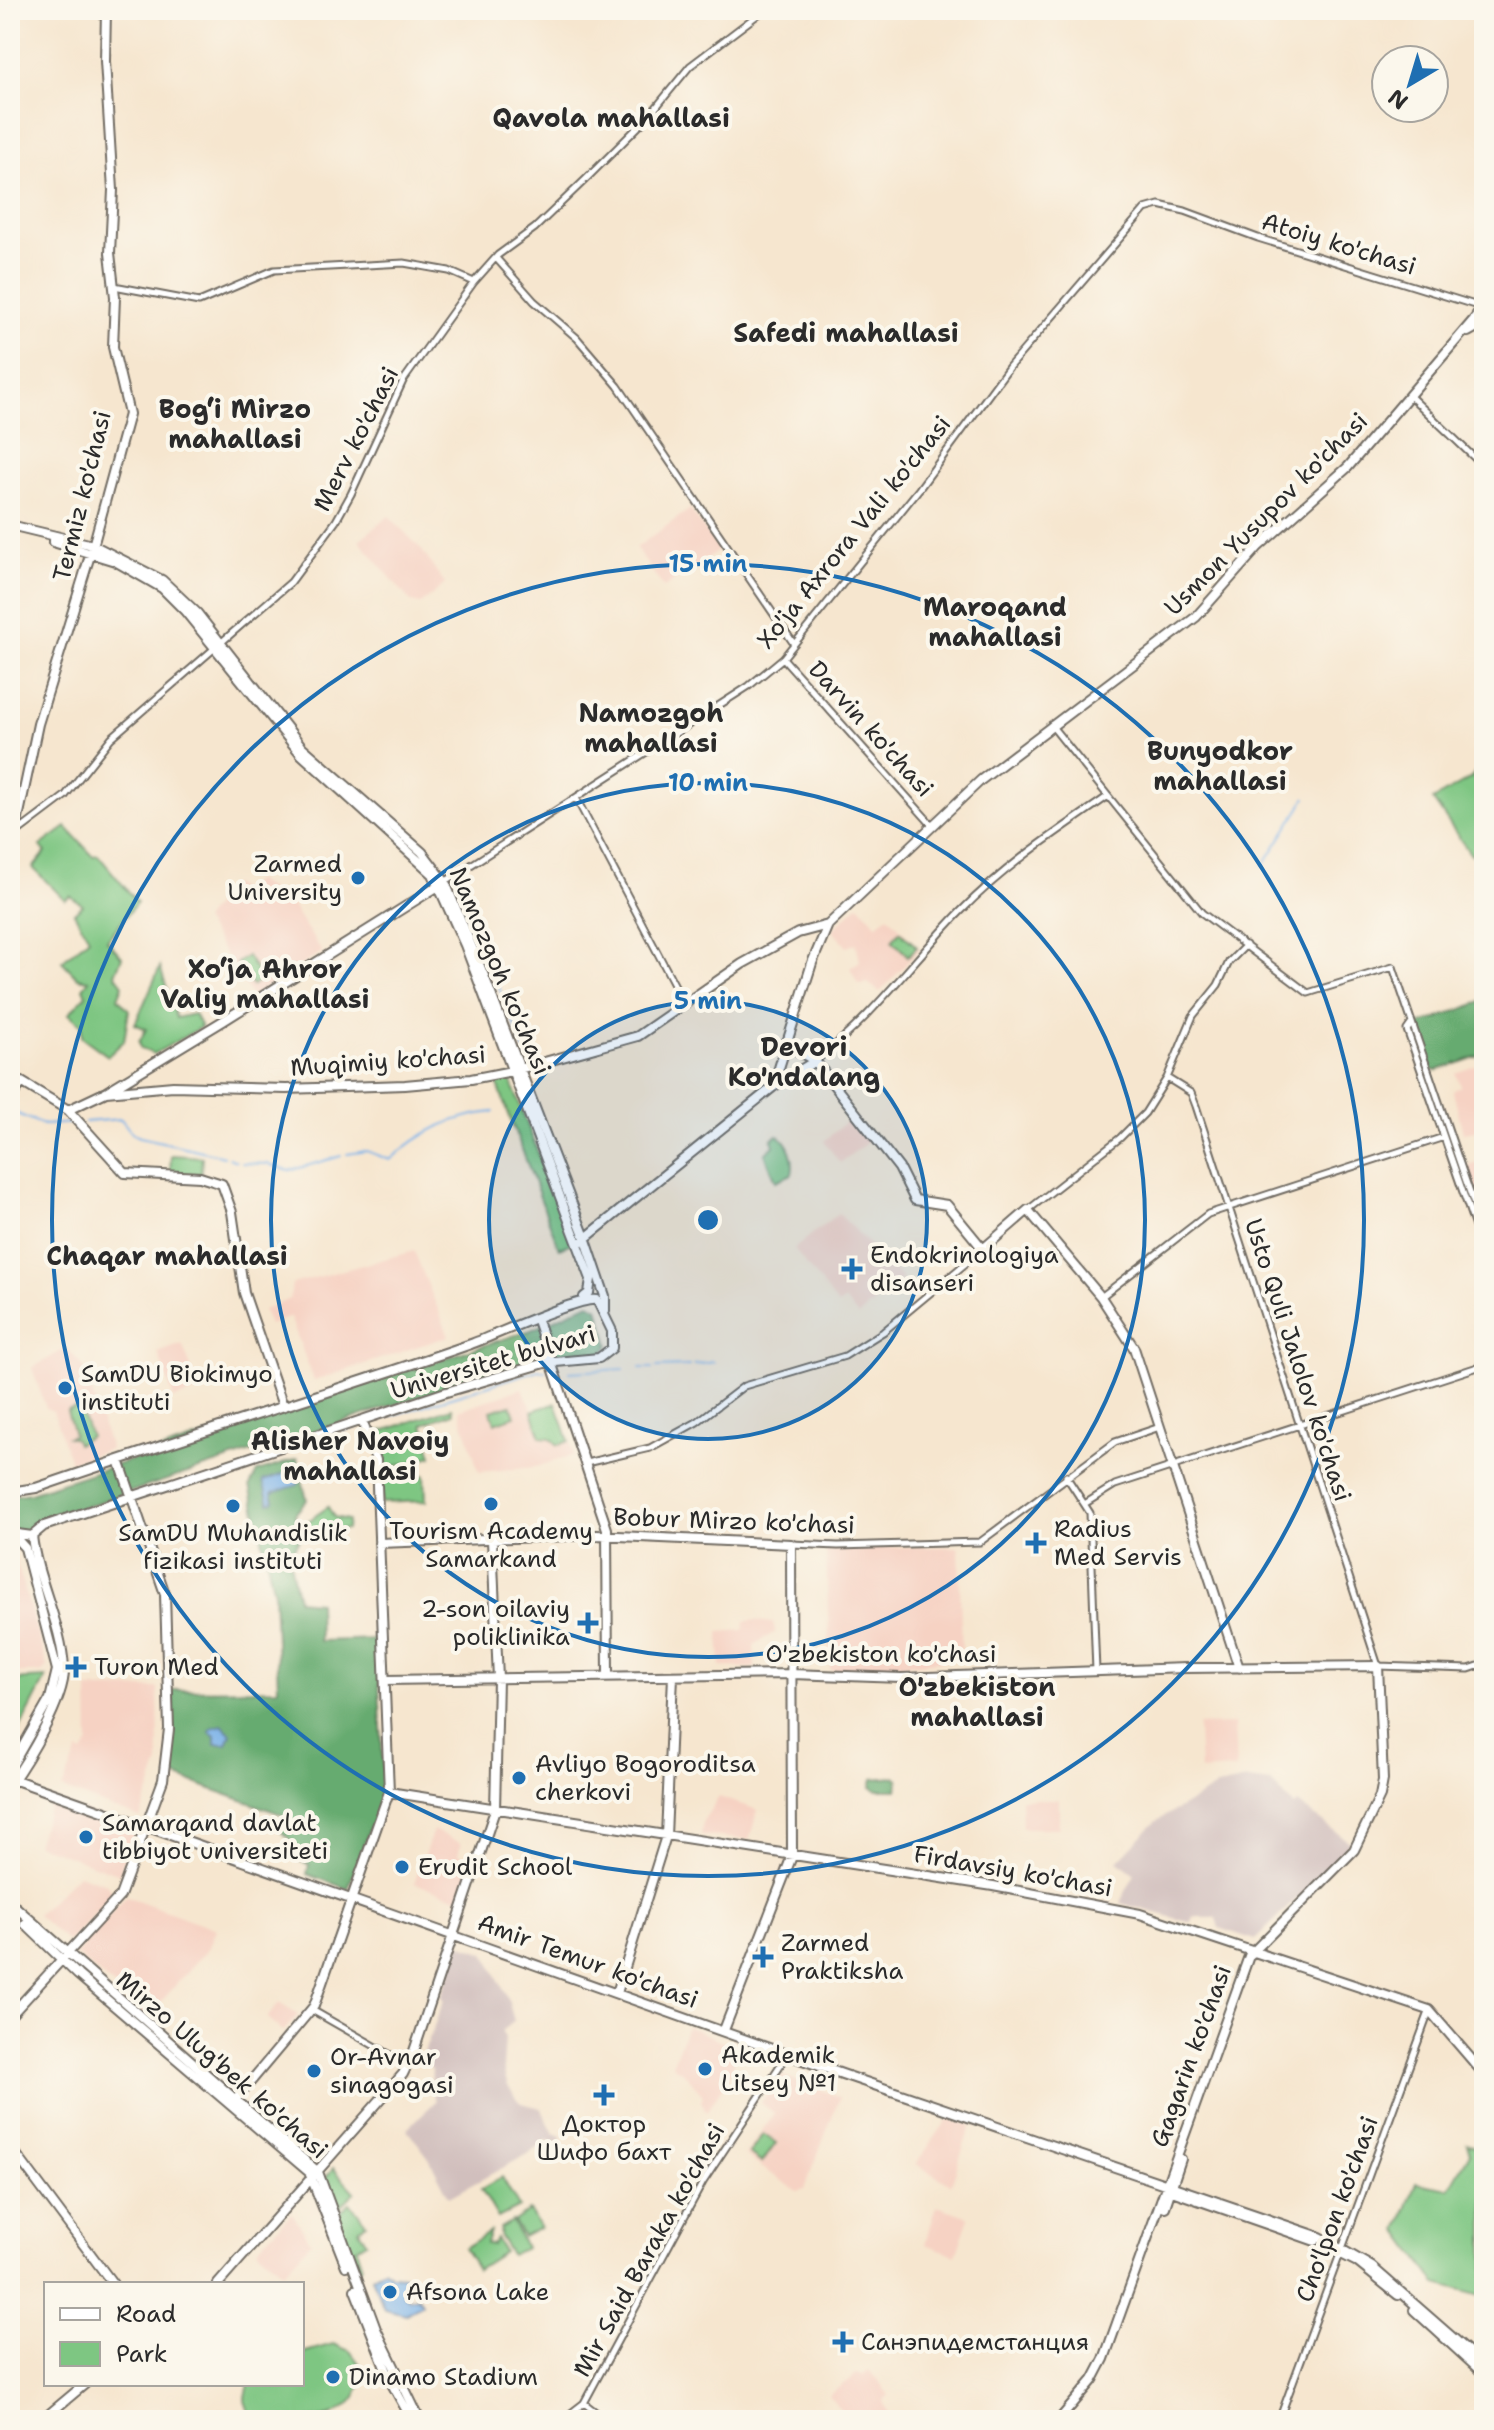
<svg xmlns="http://www.w3.org/2000/svg" width="1494" height="2430" font-family="'Shantell Sans',sans-serif">
<style>
.built{fill:#f6d2c3}
.industrial{fill:#d1bfbd}
.green{fill:#7ec682;stroke:#547856;stroke-width:2}
.forest{fill:#66ab70;stroke:#486b4e;stroke-width:2}
.water{fill:#79b1e8;stroke:#526e8a;stroke-width:2}
.lines{fill:none;stroke-linecap:round;stroke-linejoin:round}
.stream{stroke:#79b1e8;stroke-width:2}
.minor-casing{stroke:#726c64;stroke-width:9}
.major-casing{stroke:#726c64;stroke-width:12}
.minor{stroke:#fff;stroke-width:5}
.major{stroke:#fff;stroke-width:8}
.ring{fill:none;stroke:#1f6fb2;stroke-width:4}
.poi-dot{fill:#1f6fb2;stroke:#fbf7ec;stroke-width:3}
.labels{text-anchor:middle;stroke-width:8;stroke-linejoin:round;paint-order:stroke}
.street-label{font-size:24px;fill:#2b2b2b;stroke:#fbf7ec}
.poi-label{font-size:24px;fill:#2b2b2b;stroke:#fbf7ec;text-anchor:start}
.neighbourhood-label{font-size:26px;font-weight:bold;fill:#2b2b2b;stroke:#fbf7ec}
.centre{fill:#1f6fb2;stroke:#fbf7ec;stroke-width:4}
.ring-label{font-size:24px;text-anchor:middle;font-weight:bold;fill:#1f6fb2;stroke:#fbf7ec;stroke-width:8;stroke-linejoin:round;paint-order:stroke}
</style>
<rect width="100%" height="100%" fill="#fbf7ec"/>
<filter id="ink" filterUnits="userSpaceOnUse"><feTurbulence type="fractalNoise" baseFrequency=".0125" numOctaves="2"/><feDisplacementMap in="SourceGraphic" scale="16" xChannelSelector="R" yChannelSelector="G"/><feConvolveMatrix kernelMatrix="1 2 1 2 8 2 1 2 1" color-interpolation-filters="sRGB"/></filter>
<filter id="wash" filterUnits="userSpaceOnUse"><feTurbulence type="fractalNoise" baseFrequency=".006" numOctaves="4" result="noise"/><feDisplacementMap in="SourceGraphic" scale="32" xChannelSelector="R" yChannelSelector="G"/><feGaussianBlur stdDeviation="1.8" result="paint"/><feColorMatrix in="noise" values="0 0 0 0 0 0 0 0 0 0 0 0 0 0 0 0 0 1.4 0 .05"/><feComposite in="paint" operator="in"/></filter>
<g filter="url(#wash)">
<rect width="100%" height="100%" fill="#f6e6cf"/>
<path class="built" d="M690,509L719,550L664,588L636,548Z
M389,516L421,549L445,584L421,604L411,602L359,540Z
M255,880L290,903L322,952L252,996L203,920L232,884L244,893Z
M859,904L877,925L888,915L920,949L880,992L868,983L858,984L850,968L860,961L856,943L847,947L832,930Z
M1484,1063V1130L1463,1133L1453,1091L1461,1086L1456,1073Z
M850,1118L869,1141L840,1163L824,1141Z
M1484,1159V1211L1468,1167Z
M838,1213L903,1279L858,1316L845,1300L838,1305L794,1249Z
M414,1251L449,1336L314,1381L290,1317L269,1325L263,1310L290,1299L292,1284Z
M182,1344L200,1391L174,1399L158,1353Z
M67,1348L84,1368L110,1449L70,1462L53,1411L46,1408L32,1368Z
M522,1388L533,1410L557,1402L574,1455L536,1467L479,1472L459,1410Z
M840,1547H959L962,1659L895,1665V1673L830,1670L826,1548Z
M14,1553L47,1667L41,1673H10V1554Z
M752,1620L773,1623L775,1632L754,1645L755,1668L721,1667L719,1632L744,1630L745,1622Z
M158,1688L159,1763L140,1818L62,1789L78,1751L83,1753L89,1743L88,1689Z
M1234,1724L1236,1769L1200,1771L1198,1725Z
M719,1797L758,1810L749,1840L701,1835L703,1821Z
M1021,1799H1059V1828H1022Z
M52,1800L135,1829L119,1874L36,1844Z
M433,1830L461,1843L458,1854L474,1860L461,1899L414,1883Z
M78,1874L107,1884L114,1893L68,1942L37,1915Z
M126,1896L216,1929L209,1947L146,2019L127,2002L125,1995L76,1955Z
M279,2003L298,2015L283,2032L267,2018Z
M687,2026L738,2048L731,2073L707,2112L701,2101L703,2096L687,2075L672,2065Z
M780,2075L840,2097L804,2189L797,2191L745,2156L774,2113L761,2103Z
M948,2119L971,2125L951,2185L916,2164Z
M937,2206L969,2217L956,2255L925,2244Z
M292,2213L311,2242L283,2272L257,2249Z
M869,2370L889,2395L883,2401L891,2420H848L829,2395L858,2373L862,2375Z"/>
<path class="industrial" d="M1247,1780L1271,1783L1294,1806L1297,1803L1352,1844L1255,1940L1219,1928L1216,1918L1194,1916L1192,1923L1120,1903L1135,1874L1118,1861L1155,1822L1218,1786Z
M460,1944L485,1953L507,1996L514,2021L501,2031L505,2038L503,2068L508,2086L521,2103L541,2108L554,2134L562,2136L558,2143L546,2140L528,2154L449,2197L429,2158L407,2129L436,2101L431,2087L432,2069L421,2060L444,2000L441,1997Z"/>
<path class="green" d="M1484,759V847L1471,855L1433,800L1471,778Z
M66,827L93,856L98,855L137,902L107,940L122,957L115,974L123,985L118,998L129,1010L124,1041L108,1056L82,1037V1025L69,1014L86,995L83,988L89,980L78,978L62,961L89,938L74,913L83,905L70,896L65,900L33,868L46,852L40,846Z
M900,931L917,947L908,956L892,940Z
M247,956L262,980L252,986L237,963Z
M160,967L176,1018L194,1014L201,1027L154,1054L141,1049L139,1042L146,1029L135,1024Z
M509,1076L572,1243L559,1248L496,1080Z
M777,1135C790,1142 795,1160 792,1174L776,1181L765,1154L774,1146L772,1139Z
M171,1155L202,1157L201,1174L170,1172Z
M556,1403L569,1441L558,1445L551,1438L541,1437L532,1411Z
M511,1405L515,1416L495,1423L491,1411Z
M79,1407L90,1436L77,1444L75,1439L68,1437L74,1435L67,1411Z
M452,1408L453,1413L423,1424L432,1456L384,1469L380,1432Z
M425,1475L426,1501L382,1503V1476Z
M328,1507L334,1517L348,1520L347,1529L308,1535L301,1526Z
M46,1678L10,1748V1680Z
M763,2134L776,2143L762,2163L749,2154Z
M1467,2144L1484,2150V2297L1437,2284L1398,2230L1416,2183L1449,2189L1470,2153Z
M333,2168L355,2192L335,2212L324,2180Z
M502,2177L519,2207L498,2218L481,2189Z
M350,2203L366,2223L359,2229L366,2242L356,2248L362,2266L358,2270L336,2216Z
M529,2211L540,2228L523,2237L514,2221Z
M512,2221L525,2247L511,2255L499,2235L500,2228Z
M490,2232L486,2244L493,2245L496,2239L504,2252L477,2269L464,2248Z
M333,2344L350,2351L364,2370C357,2430 299,2420 252,2420L245,2401L249,2384H302V2353Z"/>
<path class="forest" d="M1484,1001V1054L1436,1071L1431,1069L1419,1025Z
M589,1303L598,1308L609,1345L602,1354L540,1357L42,1521L28,1533L10,1529V1496L30,1493L531,1330Z
M297,1459L307,1500L295,1514L299,1539L289,1557L298,1600L318,1602L319,1641L377,1639L384,1789L348,1889L307,1874L309,1864L291,1858V1841L279,1829L284,1815L172,1775L173,1690L278,1689L274,1593L250,1486L257,1472Z
M895,1777L899,1779L897,1790H876L871,1787L873,1779Z"/>
<path class="water" d="M296,1470L300,1478L298,1485L272,1493L274,1501L269,1503L263,1481Z
M222,1725L231,1734L227,1744H215V1736L210,1732L211,1728Z
M384,2269L391,2275L404,2276L407,2282L403,2294L409,2299L418,2297L422,2304L406,2314L384,2309L372,2277Z"/>
<g class="lines">
<path class="stream" d="M1263,866L1306,798
M506,971L497,982L508,1011
M511,1017L527,1059
M10,1111L44,1125L74,1123
M85,1122L121,1119L132,1133L140,1137L224,1156
M347,1154L367,1151L390,1160C421,1132 452,1116 494,1112
M229,1158L236,1161
M242,1163L268,1164L289,1171L341,1156
M694,1365L714,1362
M656,1367L689,1366
M640,1368H652
M569,1372L624,1369
M367,1423L538,1370L545,1371
M342,1431L357,1426"/>
</g>
</g>
<g filter="url(#ink)">
<g class="lines">
<g class="minor-casing">
<path id="minor" d="M496,258L534,301L577,338L618,386L794,644
M114,286L199,302L274,270L404,263L449,271L474,282
M1410,396L1484,467
M783,658L932,825
M1051,725L1202,913L1308,993L1393,967L1484,1234
M576,798L684,1003
M16,833L65,796L111,738L291,582L336,521L351,494L403,381L474,282L498,255L535,228L586,179L649,116L690,66L764,10
M446,881L749,686L783,658L919,489L1009,367L1145,209L1159,205L1185,211L1258,238L1481,307
M1412,1023L1407,1030L1484,1253
M815,1061C873,1018 912,961 961,911C1005,866 1055,833 1107,797
M1167,1078L1191,1093L1196,1106L1378,1666L1469,1669L1484,1664
M1028,1210L1120,1138L1145,1113L1167,1078L1193,1016L1218,985L1229,962L1246,945
M1101,1297L1208,1214L1444,1137
M586,1463L650,1448L697,1422L744,1386L845,1356L883,1332L983,1249
M1066,1476L1090,1513L1096,1671
M1086,1503L1115,1485L1484,1365
M791,1544L838,1546L980,1542L1115,1442L1160,1427
M312,2010L408,2065
M584,2403L606,2420
M562,2420L584,2403L703,2182L787,2055
M1279,2420L1429,2012"/>
</g>
<g class="major-casing">
<path id="major" d="M1468,332L1484,323L1477,314L1484,306
M10,525L93,545L162,580L197,613L302,747L422,852L445,882L484,976L586,1240L605,1296V1311
M53,542L115,561L162,588L185,611L301,754L433,874L465,945L591,1279L589,1293L584,1297
M10,840L15,833L38,724L95,539L129,414L113,347L115,297L110,253L113,190L105,61L106,10
M785,1043L815,1061L899,1168L915,1200L947,1205L983,1249L1028,1210L1101,1297L1134,1348L1239,1668
M10,1075L68,1110L125,1173L200,1177L222,1184L232,1212L244,1293L283,1406
M773,1087L812,963L828,925L981,780L1196,617L1258,547L1348,467L1477,316
M106,1092L173,1086L286,1089L405,1085L471,1079L512,1071L638,1036L742,964L798,933L828,925
M10,1098L21,1084
M68,1110L106,1092L223,1021L443,883
M582,1241L773,1087L815,1061
M537,1320L607,1529L608,1676
M10,1492L36,1488C180,1438 327,1394 471,1344C493,1336 581,1296 597,1300L612,1331V1348L599,1358L545,1363L443,1393L44,1526L32,1536L10,1533
M379,1543L597,1535L791,1544L792,1856L724,2030
M386,1680L792,1674L901,1678L1186,1668L1378,1666L1383,1780L1380,1796L1354,1850L1249,1956L1104,2359L1093,2380L1059,2420
M10,1769L50,1699L57,1670L25,1548L13,1535
M10,1778L842,2074L1320,2237L1372,2267L1484,2365
M10,1785C28,1760 65,1699 64,1669C62,1624 37,1581 32,1536
M389,1792L993,1886L1140,1914L1429,2010L1484,2074
M10,1902L318,2172L376,2329L420,2420
M25,1924L78,1975L309,2172L346,2266
M617,1993L666,1836L673,1676
M10,2016L120,1896L163,1780L169,1729L165,1594L119,1460
M231,2105L314,2006L389,1792L376,1460L362,1420
M10,2146L113,2284
M1169,2190L1315,2241
M1165,2207L1181,2159
M1327,2247L1357,2262L1398,2295
M218,2284L403,2074L414,2051L495,1810L498,1679L492,1540
M355,2290L391,2382L412,2420
M1414,2310L1484,2374
M42,2420L85,2384"/>
</g>
<use href="#minor" class="minor"/>
<use href="#major" class="major"/>
</g>
</g>
<circle cx="708" cy="1220" r="219" fill="#1f6fb2" fill-opacity=".12"/>
<g class="ring">
<circle cx="708" cy="1220" r="219"/>
<circle cx="708" cy="1220" r="437"/>
<circle cx="708" cy="1220" r="656"/>
</g>
<g class="poi-dot">
<circle cx="358" cy="878" r="8"/>
<path d="M848 1257h8v8h8v8h-8v8h-8v-8h-8v-8h8z"/>
<circle cx="65" cy="1388" r="8"/>
<circle cx="491" cy="1504" r="8"/>
<circle cx="233" cy="1506" r="8"/>
<path d="M1032 1531h8v8h8v8h-8v8h-8v-8h-8v-8h8z"/>
<path d="M584 1611h8v8h8v8h-8v8h-8v-8h-8v-8h8z"/>
<path d="M72 1655h8v8h8v8h-8v8h-8v-8h-8v-8h8z"/>
<circle cx="519" cy="1778" r="8"/>
<circle cx="86" cy="1837" r="8"/>
<circle cx="402" cy="1867" r="8"/>
<path d="M759 1945h8v8h8v8h-8v8h-8v-8h-8v-8h8z"/>
<circle cx="705" cy="2069" r="8"/>
<circle cx="314" cy="2071" r="8"/>
<path d="M600 2083h8v8h8v8h-8v8h-8v-8h-8v-8h8z"/>
<circle cx="390" cy="2292" r="8"/>
<path d="M839 2330h8v8h8v8h-8v8h-8v-8h-8v-8h8z"/>
<circle cx="333" cy="2377" r="8"/>
</g>
<g class="labels">
<g class="street-label">
<text transform="translate(1339 244) rotate(17)" y="8">Atoiy ko'chasi</text>
<text transform="translate(356 439) rotate(-63)" y="8">Merv ko'chasi</text>
<text transform="translate(82 496) rotate(-76)" y="8">Termiz ko'chasi</text>
<text transform="translate(1266 514) rotate(-45)" y="8">Usmon Yusupov ko'chasi</text>
<text transform="translate(854 532) rotate(-51)" y="8">Xo'ja Axrora Vali ko'chasi</text>
<text transform="translate(871 729) rotate(48)" y="8">Darvin ko'chasi</text>
<text transform="translate(500 971) rotate(67)" y="8">Namozgoh ko'chasi</text>
<text transform="translate(388 1061) rotate(-4)" y="8">Muqimiy ko'chasi</text>
<text transform="translate(1298 1360) rotate(72)" y="8">Usto Quli Jalolov ko'chasi</text>
<text transform="translate(493 1362) rotate(-16)" y="8">Universitet bulvari</text>
<text transform="translate(734 1521) rotate(2)" y="8">Bobur Mirzo ko'chasi</text>
<text x="881" y="1662">O'zbekiston ko'chasi</text>
<text transform="translate(1013 1871) rotate(10)" y="8">Firdavsiy ko'chasi</text>
<text transform="translate(588 1961) rotate(20)" y="8">Amir Temur ko'chasi</text>
<text transform="translate(1191 2056) rotate(-70)" y="8">Gagarin ko'chasi</text>
<text transform="translate(222 2065) rotate(41)" y="8">Mirzo Ulug'bek ko'chasi</text>
<text transform="translate(1337 2209) rotate(-70)" y="8">Cho'lpon ko'chasi</text>
<text transform="translate(649 2250) rotate(-61)" y="8">Mir Said Baraka ko'chasi</text>
</g>
<g class="poi-label">
<text x="342" y="872" text-anchor="end">Zarmed<tspan x="342" dy="28">University</tspan></text>
<text x="870" y="1263">Endokrinologiya<tspan x="870" dy="28">disanseri</tspan></text>
<text x="81" y="1382">SamDU Biokimyo<tspan x="81" dy="28">instituti</tspan></text>
<text x="1054" y="1537">Radius<tspan x="1054" dy="28">Med Servis</tspan></text>
<text x="491" y="1539" text-anchor="middle">Tourism Academy<tspan x="491" dy="28">Samarkand</tspan></text>
<text x="233" y="1541" text-anchor="middle">SamDU Muhandislik<tspan x="233" dy="28">fizikasi instituti</tspan></text>
<text x="570" y="1617" text-anchor="end">2-son oilaviy<tspan x="570" dy="28">poliklinika</tspan></text>
<text x="94" y="1675">Turon Med</text>
<text x="535" y="1772">Avliyo Bogoroditsa<tspan x="535" dy="28">cherkovi</tspan></text>
<text x="102" y="1831">Samarqand davlat<tspan x="102" dy="28">tibbiyot universiteti</tspan></text>
<text x="418" y="1875">Erudit School</text>
<text x="781" y="1951">Zarmed<tspan x="781" dy="28">Praktiksha</tspan></text>
<text x="721" y="2063">Akademik<tspan x="721" dy="28">Litsey №1</tspan></text>
<text x="330" y="2065">Or-Avnar<tspan x="330" dy="28">sinagogasi</tspan></text>
<text x="604" y="2132" text-anchor="middle">Доктор<tspan x="604" dy="28">Шифо бахт</tspan></text>
<text x="406" y="2300">Afsona Lake</text>
<text x="861" y="2350">Санэпидемстанция</text>
<text x="349" y="2385">Dinamo Stadium</text>
</g>
<g class="neighbourhood-label">
<text x="611" y="127">Qavola mahallasi</text>
<text x="846" y="342">Safedi mahallasi</text>
<text x="235" y="418">Bog‘i Mirzo<tspan x="235" dy="30">mahallasi</tspan></text>
<text x="995" y="616">Maroqand<tspan x="995" dy="30">mahallasi</tspan></text>
<text x="651" y="722">Namozgoh<tspan x="651" dy="30">mahallasi</tspan></text>
<text x="1220" y="760">Bunyodkor<tspan x="1220" dy="30">mahallasi</tspan></text>
<text x="265" y="978">Xo‘ja Ahror<tspan x="265" dy="30">Valiy mahallasi</tspan></text>
<text x="804" y="1056">Devori<tspan x="804" dy="30">Ko'ndalang</tspan></text>
<text x="167" y="1265">Chaqar mahallasi</text>
<text x="350" y="1450">Alisher Navoiy<tspan x="350" dy="30">mahallasi</tspan></text>
<text x="977" y="1696">O'zbekiston<tspan x="977" dy="30">mahallasi</tspan></text>
</g>
</g>
<circle cx="708" cy="1220" r="12" class="centre"/>
<g class="ring-label">
<text x="708" y="572">15 min</text>
<text x="708" y="791">10 min</text>
<text x="708" y="1009">5 min</text>
</g>
<rect width="1494" height="2430" fill="none" stroke="#fbf7ec" stroke-width="40"/>
<rect x="44" y="2282" width="260" height="104" fill="#fbf7ec" stroke="#a8a59f" stroke-width="2"/>
<rect x="60" y="2308" width="40" height="12" fill="#ffffff" stroke="#a8a59f" stroke-width="2"/>
<text x="116" y="2322" font-size="24" fill="#2b2b2b">Road</text>
<rect x="60" y="2342" width="40" height="24" fill="#7ec682" stroke="#a8a59f" stroke-width="2"/>
<text x="116" y="2362" font-size="24" fill="#2b2b2b">Park</text>
<g transform="translate(1410 84) rotate(218)"><circle r="38" fill="#fbf7ec" stroke="#a8a59f" stroke-width="2"/>
<path d="M0-6L14 30L0 20L-14 30Z" fill="#1f6fb2"/>
<text y="-12" font-size="22" font-weight="bold" text-anchor="middle" fill="#2b2b2b">N</text>
</g>
</svg>
